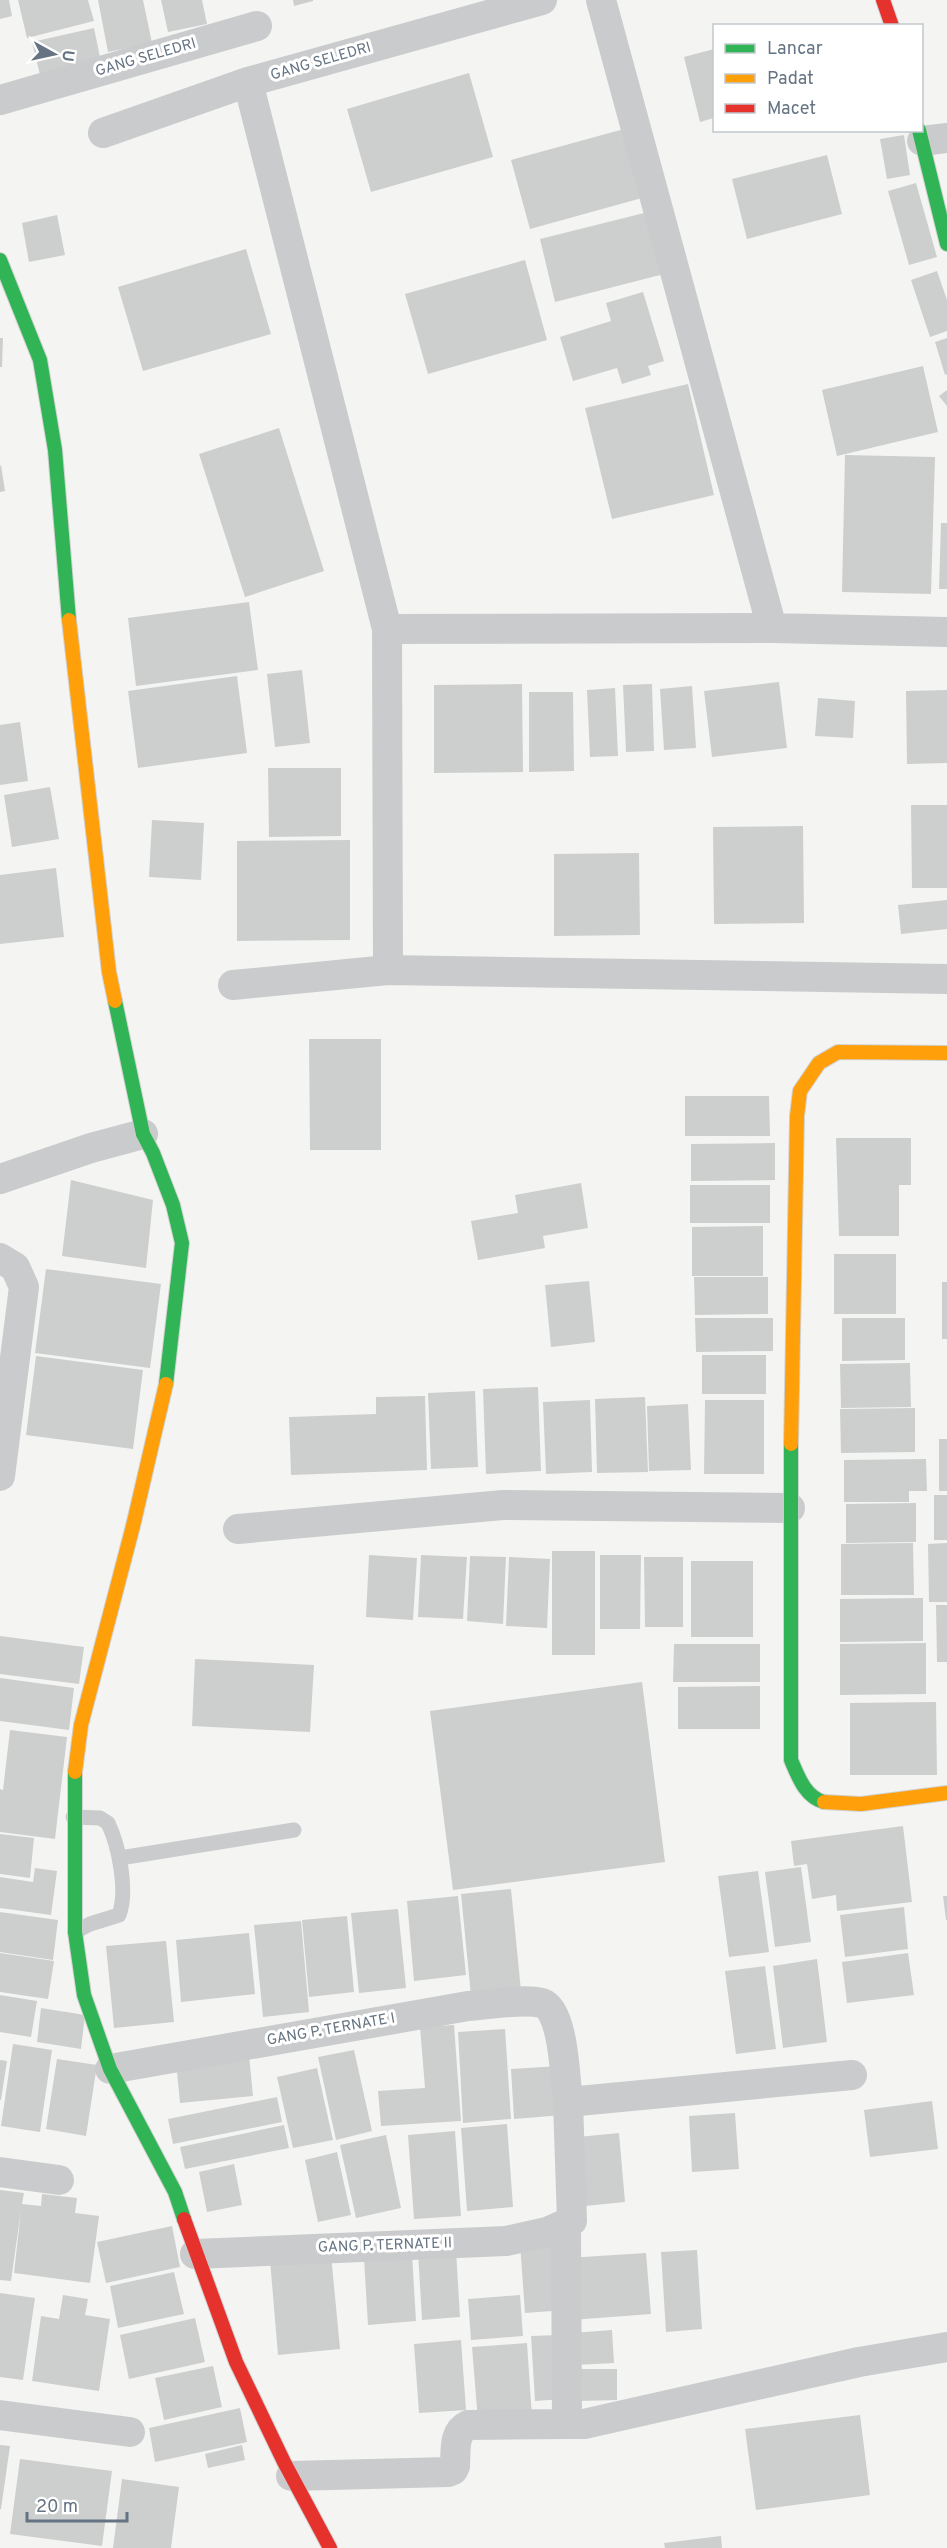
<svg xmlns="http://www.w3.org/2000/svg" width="947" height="2548" font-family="Overpass,sans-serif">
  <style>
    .building { fill: #cdcfcf }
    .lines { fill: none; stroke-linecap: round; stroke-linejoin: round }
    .fast-casing { stroke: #d1d2d2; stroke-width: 16 }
    .slow-casing { stroke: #d1d2d2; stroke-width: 16 }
    .jam-casing { stroke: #d1d2d2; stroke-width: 16 }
    .lane { stroke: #cacbcc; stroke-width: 15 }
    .street { stroke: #cacbcc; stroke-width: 30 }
    .fast { stroke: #30b455; stroke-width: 14 }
    .slow { stroke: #ff9f0a; stroke-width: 14 }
    .jam { stroke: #e5322d; stroke-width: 14 }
    .labels { text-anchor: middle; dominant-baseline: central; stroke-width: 6; stroke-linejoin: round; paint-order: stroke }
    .street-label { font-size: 15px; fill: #657382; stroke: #fff }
  </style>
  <rect width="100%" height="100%" fill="#f4f4f2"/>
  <path class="building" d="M0,0H9L12,16L0,19Z
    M18,0H88L94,21L27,38Z
    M98,0H143L152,43L108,52Z
    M161,0H202L207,24L168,32Z
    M293,0H313V1L294,6Z
    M94,28L101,62L40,75L32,42Z
    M714,49V118L700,122L684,57Z
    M469,73L493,157L371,192L347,109Z
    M624,129L642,198L530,229L511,160Z
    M904,135L910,175L887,179L880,139Z
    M827,155L842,214L747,239L732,179Z
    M916,183L937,257L909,265L888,191Z
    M648,212L664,274L555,302L540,239Z
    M57,215L65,255L29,262L22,223Z
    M246,249L271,334L143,371L118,287Z
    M525,260L547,340L428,374L405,294Z
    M937,271L947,300V331L930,337L911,280Z
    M643,292L664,361L648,366L651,375L622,384L617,368L573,381L560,337L611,321L606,303Z
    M0,338H3L2,367H0Z
    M947,338V374L945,375L935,342Z
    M923,366L938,432L837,456L822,390Z
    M688,384L714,495L612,519L585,408Z
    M947,390V406L939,396Z
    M279,428L324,571L245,597L199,454Z
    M845,455L935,457L931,594L842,592Z
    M1,465L5,491L0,492V466Z
    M941,523H947V589H939Z
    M249,602L258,670L136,686L128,618Z
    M302,670L310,743L275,747L267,674Z
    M237,676L247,753L138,768L128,691Z
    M779,682L787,748L712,757L704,691Z
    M522,684L523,772L434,773V685Z
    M652,684L654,751L626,752L623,685Z
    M692,686L696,748L664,750L660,689Z
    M615,688L618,756L590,757L587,690Z
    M947,690V763L907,764L906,691Z
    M529,692H573L574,771L529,772Z
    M818,698L855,701L853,738L815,736Z
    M20,722L28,781L0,785V725Z
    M268,768H341V836L269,837Z
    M50,787L59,839L12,847L4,795Z
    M911,805H947V888H912Z
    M152,820L204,823L201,880L149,877Z
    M803,826L804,923L714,924L713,827Z
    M350,840V940L237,941V841Z
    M639,853L640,935L554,936V854Z
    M56,868L64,937L0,944V875Z
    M947,900V929L901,934L898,905Z
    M309,1039H381V1150H310Z
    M685,1096H769L770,1136H685Z
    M836,1138H911V1185H899V1236H839Z
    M775,1143V1180L691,1181V1144Z
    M71,1180L153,1200L146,1268L62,1256Z
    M581,1183L588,1228L543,1236L545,1248L478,1260L471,1221L518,1213L515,1195Z
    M690,1185H770V1223H690Z
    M763,1226V1276H692V1227Z
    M834,1254H896V1314H834Z
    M46,1269L161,1284L150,1368L35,1353Z
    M694,1277H768V1314L695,1315Z
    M589,1281L595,1342L551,1347L545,1285Z
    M942,1282H947V1339H942Z
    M695,1318H773V1351L696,1352Z
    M842,1318H905V1360L842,1361Z
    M702,1355H766V1394H702Z
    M36,1356L143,1370L133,1449L26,1435Z
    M910,1363L911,1407L841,1408L840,1364Z
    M538,1387L541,1471L486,1474L483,1389Z
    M475,1391L478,1467L431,1469L428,1393Z
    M425,1396L427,1470L291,1475L289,1417L376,1414V1397Z
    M645,1397L648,1472L597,1473L595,1399Z
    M590,1400L592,1472L546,1474L543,1402Z
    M705,1400H764V1474H704Z
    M688,1404L691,1470L649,1471L647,1406Z
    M915,1408V1452L841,1453L840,1409Z
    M939,1439H947V1491H939Z
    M926,1459L927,1491H909V1502H844V1460Z
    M934,1495H947V1540H934Z
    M916,1503V1542L846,1543V1504Z
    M913,1543L914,1595H841V1544Z
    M947,1543V1602H929L928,1544Z
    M552,1551H595V1655H552Z
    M369,1555L417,1558L413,1620L366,1617Z
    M421,1555L467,1557L463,1619L418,1617Z
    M600,1555H641L640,1629H600Z
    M470,1556L506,1557L503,1624L467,1621Z
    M509,1557L550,1559L547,1628L506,1626Z
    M644,1557H683V1627H645Z
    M691,1561H753V1637H691Z
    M923,1598V1641L840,1642V1599Z
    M936,1605H947V1662H937Z
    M0,1636L84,1647L79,1684L0,1674Z
    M926,1643V1694L840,1695V1644Z
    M674,1644H760V1682H673Z
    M195,1659L314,1665L310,1732L192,1726Z
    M0,1678L74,1688L69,1730L0,1721Z
    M642,1682L665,1862L453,1890L430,1711Z
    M760,1686V1729H678V1687Z
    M936,1702L937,1775H850V1703Z
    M10,1730L67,1737L55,1839L0,1832V1789L3,1790Z
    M903,1826L912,1902L837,1911L836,1895L812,1899L807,1864L794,1866L791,1841Z
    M0,1834L34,1838L30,1878L0,1874Z
    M801,1867L811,1942L775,1947L765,1872Z
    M35,1868L57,1871L51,1915L0,1908V1877L33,1882Z
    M758,1871L769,1952L729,1957L718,1876Z
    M511,1889L521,1991L471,1996L461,1894Z
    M458,1896L466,1975L414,1981L407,1901Z
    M943,1896H947V1920H946Z
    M904,1907L908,1949L845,1957L840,1915Z
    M398,1909L406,1988L359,1993L351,1913Z
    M0,1912L58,1920L53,1960L0,1952Z
    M347,1916L354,1992L309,1997L302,1920Z
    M301,1921L309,2012L263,2017L254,1925Z
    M249,1933L255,1994L181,2002L176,1940Z
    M166,1941L174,2022L114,2028L106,1946Z
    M0,1953L54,1961L48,1999L0,1992Z
    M908,1953L914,1995L847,2003L842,1962Z
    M817,1959L827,2042L783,2048L773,1966Z
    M765,1966L776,2049L736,2054L725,1971Z
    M0,1995L37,2001L31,2037L0,2032Z
    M41,2008L85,2015L81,2049L37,2042Z
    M454,2025L461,2121L381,2126L378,2091L425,2088L420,2027Z
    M505,2029L511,2119L463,2123L458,2032Z
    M13,2044L52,2050L40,2132L1,2126Z
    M354,2050L372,2131L336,2140L318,2057Z
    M249,2055L253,2096L180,2103L176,2062Z
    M57,2059L97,2065L86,2136L46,2129Z
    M0,2060L7,2061L1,2100H0Z
    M559,2066L563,2115L514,2119L511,2069Z
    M317,2068L333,2140L293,2148L277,2077Z
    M277,2097L282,2122L173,2144L168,2119Z
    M932,2101L938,2149L870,2157L864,2110Z
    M735,2113L739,2169L692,2172L689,2116Z
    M507,2124L513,2207L467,2211L461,2128Z
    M284,2125L289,2148L185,2169L180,2147Z
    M455,2131L461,2216L414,2219L408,2135Z
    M619,2133L625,2202L585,2206L578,2137Z
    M386,2135L401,2208L356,2218L340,2145Z
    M337,2152L351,2215L318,2222L305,2160Z
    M234,2164L242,2205L207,2212L199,2172Z
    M0,2190L24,2193L22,2204L41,2206L42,2194L77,2198L75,2213L99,2216L90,2283L14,2273L21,2210L11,2281L0,2280Z
    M172,2226L180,2267L106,2283L97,2242Z
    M561,2241L566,2310L525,2313L520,2243Z
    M456,2250L460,2317L422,2320L418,2252Z
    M697,2250L702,2329L666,2332L661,2252Z
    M646,2253L651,2314L571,2320L567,2258Z
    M331,2254L340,2349L278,2355L270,2260Z
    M412,2254L416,2321L368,2325L364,2258Z
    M174,2272L184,2314L118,2328L110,2286Z
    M0,2293L35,2298L23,2380L0,2377Z
    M63,2295L88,2299L85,2315L110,2319L99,2391L32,2381L41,2316L59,2319Z
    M520,2295L523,2336L471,2340L468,2299Z
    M195,2318L205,2362L129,2379L120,2335Z
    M612,2330L614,2363L575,2365L572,2333Z
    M559,2335L563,2399L535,2401L531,2336Z
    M461,2340L466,2410L419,2413L414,2344Z
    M527,2343L532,2417L478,2421L472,2347Z
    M213,2366L222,2407L164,2420L155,2378Z
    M578,2369H617V2400L578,2401Z
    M240,2408L247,2442L155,2462L149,2428Z
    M860,2415L870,2495L756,2510L745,2429Z
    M0,2445L10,2446L1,2509H0Z
    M242,2445L245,2460L208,2468L205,2454Z
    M20,2459L112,2471L102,2546L10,2534Z
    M122,2479L179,2487L171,2548H113Z
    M721,2536L722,2548H665L664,2543Z"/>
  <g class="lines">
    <g class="fast-casing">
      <path id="fast" d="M919,130L947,244
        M0,260L40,360L55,450L69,620
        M115,1001L143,1134L153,1153L173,1205L182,1243L166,1384
        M791,1444V1760C798,1776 805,1797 824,1802
        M75,1772V1932L84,1995L110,2069L175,2192L184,2219"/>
    </g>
    <g class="slow-casing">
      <path id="slow" d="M69,620L109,972L115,1001
        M791,1444L797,1116L800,1091L819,1063L838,1052L947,1053
        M75,1772L81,1725L133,1526L166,1384
        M824,1802L861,1804L947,1793"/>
    </g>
    <g class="jam-casing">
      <path id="jam" d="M883,0L892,26
        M184,2219L236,2362L284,2462L330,2548"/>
    </g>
    <path class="lane" d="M73,1817L100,1818L108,1823C119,1846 128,1891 119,1915L90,1924L75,1932
      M120,1858L294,1830"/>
    <path class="street" d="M601,0L772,628
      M248,82L387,629L388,970
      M0,100L257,26
      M103,133L248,82L542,0
      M922,141L947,138
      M387,629L772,628L947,632
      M233,985L388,970L947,979
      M0,1179L91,1148L143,1134
      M0,1258L15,1267L24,1287L0,1476
      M238,1529L503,1505L790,1508
      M110,2069L468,2006C489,2005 522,1998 542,2003C564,2010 565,2080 568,2102
      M0,2172L59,2180
      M195,2254L506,2241L547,2232L572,2221L568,2102L852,2075
      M0,2415L130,2432
      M567,2424H584L859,2362L947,2347
      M291,2476L448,2472L453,2470L455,2466C456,2451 453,2432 468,2425L567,2424L566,2225"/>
    <use href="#fast" class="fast"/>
    <use href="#slow" class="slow"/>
    <use href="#jam" class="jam"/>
  </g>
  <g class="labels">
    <g class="street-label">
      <text transform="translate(146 58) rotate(-16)">GANG SELEDRI</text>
      <text transform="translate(321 62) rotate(-16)">GANG SELEDRI</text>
      <text transform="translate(331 2030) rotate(-10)">GANG P. TERNATE I</text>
      <text transform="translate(385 2246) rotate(-2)">GANG P. TERNATE II</text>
    </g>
  </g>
  <rect x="713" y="24" width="210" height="108" fill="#ffffff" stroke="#c1c7cd" stroke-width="1.5"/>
  <rect x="725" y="44" width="30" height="9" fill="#30b455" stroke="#c1c7cd" stroke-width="1.5"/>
  <text x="767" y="54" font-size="18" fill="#657382">Lancar</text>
  <rect x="725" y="74" width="30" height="9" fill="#ff9f0a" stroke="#c1c7cd" stroke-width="1.5"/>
  <text x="767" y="84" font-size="18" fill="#657382">Padat</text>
  <rect x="725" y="104" width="30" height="9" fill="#e5322d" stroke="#c1c7cd" stroke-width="1.5"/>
  <text x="767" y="114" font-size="18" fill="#657382">Macet</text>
  <g transform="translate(54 54) rotate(98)" stroke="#ffffff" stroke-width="4.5" paint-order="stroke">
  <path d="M0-4.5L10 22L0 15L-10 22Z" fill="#657382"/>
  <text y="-9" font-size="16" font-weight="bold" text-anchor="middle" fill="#657382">U</text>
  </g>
  <path d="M27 2512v9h100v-9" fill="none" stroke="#657382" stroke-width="3"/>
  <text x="36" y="2512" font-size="18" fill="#657382" stroke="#ffffff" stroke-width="4.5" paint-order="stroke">20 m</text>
</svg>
